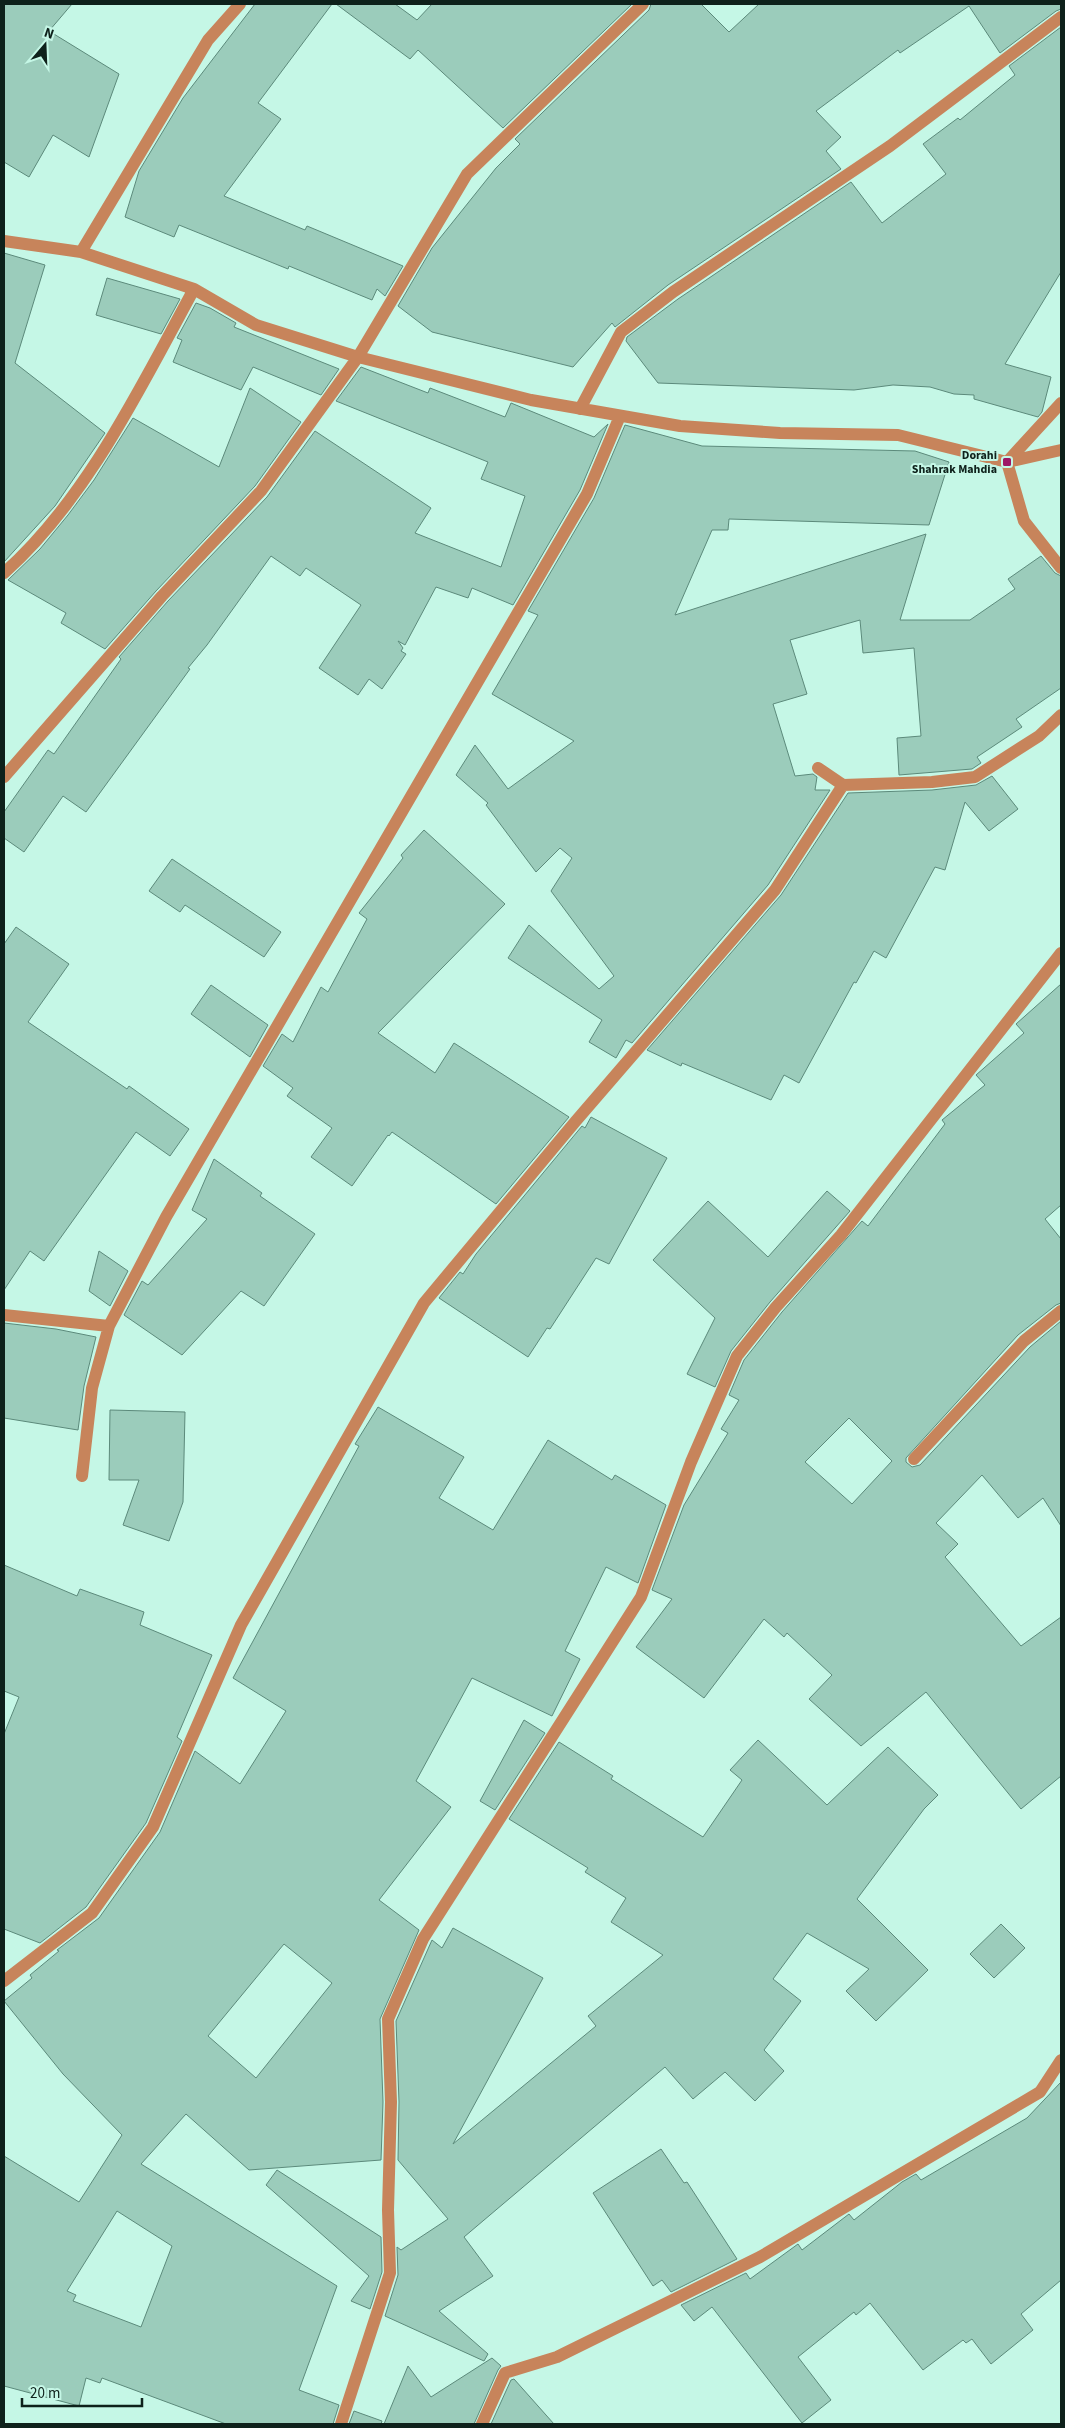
<svg xmlns="http://www.w3.org/2000/svg" width="1065" height="2428" font-family="'Source Sans 3',sans-serif">
  <style>
    .building { fill: #9bccbb; stroke: #5c8a7b; fill-rule: evenodd }
    .lines { fill: none; stroke-linecap: round; stroke-linejoin: round }
    .minor { stroke: #c7845b; stroke-width: 12 }
    .poi-dot { fill: #9d1665; stroke: #c5f7e6; stroke-width: 2 }
    .labels { text-anchor: middle; dominant-baseline: central; stroke-width: 4; stroke-linejoin: round; paint-order: stroke }
    .poi-label { font-size: 12px; font-weight: bold; fill: #0e211b; stroke: #c5f7e6; text-anchor: end }
  </style>
  <rect width="100%" height="100%" fill="#c5f7e6"/>
  <path class="building" d="M4,4H72L49,31L119,74L89,157L53,135L29,177L4,162Z
    M255,4H332L258,103L281,119L224,196L305,230L307,226L403,266L385,296L377,289L372,300L289,266L288,269L179,225L174,237L125,217L139,171L183,98Z
    M336,4H395L417,20L432,4H632L503,128L418,50L410,59Z
    M651,4H701L729,32L759,4H1061V9L1056,11L1000,53L969,6L900,53L898,50L816,111L841,137L826,151L841,169L668,285L615,327L612,323L573,367L432,332L398,306L432,248L496,168L520,144L515,139L649,10Z
    M1061,27V272L1005,364L1051,377L1042,412L1038,417L974,399V395L954,394L930,387L893,385L854,390L658,383L626,341L627,337L678,299L851,182L882,223L946,174L923,144L958,118L960,120L1015,75L1009,66Z
    M4,253L45,265L15,363L105,433L55,506L4,562Z
    M107,278L180,299L161,334L96,315Z
    M196,303L210,308L236,323L234,327L339,369L321,395L253,367L241,390L173,362L182,340L177,338Z
    M361,367L428,393L430,388L505,417L511,403L594,437L608,424L580,490L513,605L472,588L468,598L436,587L405,645L398,641L403,648L401,651L406,654L382,689L369,679L358,695L319,668L361,605L306,568L300,576L271,556L207,645L188,668L190,669L86,812L63,796L24,852L4,838V812L48,750L54,754L121,659L119,657L168,601L267,497L315,431L431,508L415,533L501,567L525,496L481,479L488,462L336,401Z
    M250,388L301,422L255,486L156,591L105,649L61,623L66,613L8,580L40,549L68,515L94,480L133,418L219,467Z
    M625,425L702,446L915,451L949,462L929,525L729,519L728,530H712L675,615L926,534L900,620H970L1015,589L1008,579L1041,556L1055,573L1061,576V688L1016,719L1022,727L977,757L981,763L972,769L899,775L897,738L921,736L914,648L863,653L860,620L790,640L807,694L773,704L795,776L813,774L817,777L815,790H830L768,885L632,1043L626,1040L616,1058L589,1042L602,1020L508,958L529,925L599,989L614,976L551,891L572,858L560,848L536,872L486,805L488,803L456,775L475,745L508,789L574,741L492,694L538,615L528,611L594,498Z
    M992,776L1018,809L989,831L965,802L945,870L935,867L886,958L874,951L856,983L854,982L799,1083L784,1075L771,1100L682,1063L681,1066L647,1050L781,895L848,793L932,790L976,785Z
    M424,830L505,904L378,1033L435,1073L454,1043L569,1117L496,1204L392,1132L389,1136L388,1135L352,1186L311,1157L332,1128L287,1096L293,1088L263,1066L282,1034L293,1042L321,987L328,992L367,919L359,913L403,858L401,855Z
    M172,859L281,932L264,957L185,905L180,912L149,891Z
    M16,927L69,964L28,1022L127,1089L129,1086L189,1129L170,1156L136,1132L44,1261L30,1251L4,1290V944Z
    M1061,984V1205L1045,1219L1061,1239V1303L1056,1305L1018,1335L906,1458V1462L912,1467L920,1465L1030,1347L1061,1321V1526L1043,1498L1018,1518L982,1475L936,1523L958,1544L945,1557L1021,1646L1061,1617V1776L1021,1809L926,1692L861,1746L809,1699L832,1675L787,1633L784,1637L764,1619L704,1698L636,1647L672,1599L652,1590L684,1505L728,1433L721,1429L739,1400L729,1395L744,1360L782,1312L862,1221L868,1226L945,1124L942,1120L985,1085L976,1075L1024,1033L1016,1024ZM849,1418L892,1461L852,1504L805,1462Z
    M211,985L268,1025L250,1057L191,1014Z
    M591,1117L667,1158L609,1264L596,1258L550,1329L547,1328L528,1357L439,1298L460,1272L463,1274L476,1254L582,1126L585,1128Z
    M214,1159L262,1193L260,1196L315,1234L264,1306L241,1291L182,1355L124,1315L142,1281L148,1285L207,1219L192,1210Z
    M827,1191L850,1211L770,1302L731,1351L715,1387L687,1374L715,1318L653,1260L708,1201L768,1257Z
    M99,1251L128,1271L110,1306L89,1291Z
    M4,1323L56,1329L96,1337L84,1386L78,1430L4,1418Z
    M378,1407L464,1457L439,1498L493,1530L548,1440L612,1480L615,1475L666,1505L638,1583L606,1567L565,1651L580,1659L552,1716L472,1678L416,1781L451,1807L379,1900L419,1930L380,2019L383,2102L381,2160L249,2170L186,2114L141,2164L337,2286L299,2390L339,2405L333,2424H226L102,2378L100,2383L86,2378L79,2406L4,2386V2156L79,2202L122,2135L63,2074L4,2001L32,1978L30,1975L59,1951L57,1950L99,1918L160,1832L195,1751L240,1784L286,1711L233,1678L359,1446L355,1444ZM284,1944L332,1983L256,2078L208,2036ZM117,2211L172,2246L141,2327L73,2301L76,2295L67,2291Z
    M110,1410L185,1412L183,1502L169,1541L123,1525L139,1480H109Z
    M4,1565L77,1596L80,1589L144,1612L140,1625L212,1655L177,1737L182,1741L146,1823L86,1907L40,1943L4,1929V1734L19,1697L4,1691Z
    M524,1720L545,1733L495,1810L480,1801Z
    M758,1740L827,1805L888,1747L938,1795L924,1809L857,1899L928,1970L876,2021L846,1991L869,1969L807,1933L773,1979L801,2001L764,2050L784,2071L755,2101L725,2072L693,2099L665,2067L464,2237L493,2276L439,2311L488,2354L484,2361L385,2316L398,2275L397,2247L401,2250L448,2219L398,2160L399,2102L396,2021L432,1940L442,1948L453,1928L543,1978L453,2144L596,2026L588,2016L663,1955L611,1922L626,1898L585,1872L588,1868L509,1819L559,1742L613,1776L611,1779L703,1837L742,1780L730,1770Z
    M1001,1924L1025,1948L994,1978L970,1954Z
    M1061,2082V2280L1021,2314L1033,2330L991,2364L972,2339L966,2343L963,2340L923,2370L870,2303L856,2315L854,2312L798,2357L831,2400L802,2423L712,2307L694,2321L681,2305L746,2273L750,2279L798,2244L802,2250L849,2214L854,2220L902,2182L916,2174L921,2180L1027,2118Z
    M661,2149L684,2183L687,2182L737,2259L671,2292L662,2280L653,2286L593,2193Z
    M277,2170L381,2237L382,2272L370,2309L351,2301L369,2276L266,2185Z
    M492,2358L501,2366L498,2370L474,2424H384L408,2366L431,2397Z
    M514,2379L554,2424H491L511,2380Z
    M354,2411L382,2421L381,2424H349Z"/>
  <g class="lines">
    <path class="minor" d="M4,241L81,252L194,289L256,325L358,357L531,400L680,426L780,433L898,435L1007,462L1061,450
      M81,252L208,40L240,4
      M1061,403L1007,462L1024,521L1061,568
      M580,409L621,332L673,292L890,146L1061,17
      M4,573C88,498 141,386 194,289
      M818,768L843,785L932,782L975,777L1039,736L1061,715
      M4,777L162,596L261,491L358,357L467,174L643,4
      M4,1315L109,1326
      M914,1459L1024,1341L1061,1311
      M82,1476L92,1388L109,1326L166,1217L587,494L620,416
      M4,1981L92,1913L153,1827L241,1625L424,1303L575,1122L775,890L843,785
      M341,2424L390,2273L388,2210L391,2102L388,2019L423,1939L641,1597L691,1462L737,1356L776,1307L841,1235L1061,953
      M482,2424L505,2373L557,2357L760,2257L1040,2092L1061,2060"/>
  </g>
  <rect class="poi-dot" x="1002" y="457" width="10" height="10" rx="2.5"/>
  <g class="labels">
    <g class="poi-label">
      <text x="997" y="455">Dorahi<tspan x="997" dy="14">Shahrak Mahdia</tspan></text>
    </g>
  </g>
  <rect width="1065" height="2428" fill="none" stroke="#0e211b" stroke-width="10"/>
  <g transform="translate(45 45) rotate(19)" stroke="#c5f7e6" stroke-width="4" paint-order="stroke">
  <path d="M0-4L9 19L0 12L-9 19Z" fill="#0e211b"/>
  <text y="-8" font-size="14" font-weight="bold" text-anchor="middle" fill="#0e211b">N</text>
  </g>
  <path d="M22 2398v8h120v-8" fill="none" stroke="#0e211b" stroke-width="2.5"/>
  <text x="30" y="2398" font-size="15" fill="#0e211b" stroke="#c5f7e6" stroke-width="4" paint-order="stroke">20 m</text>
</svg>
